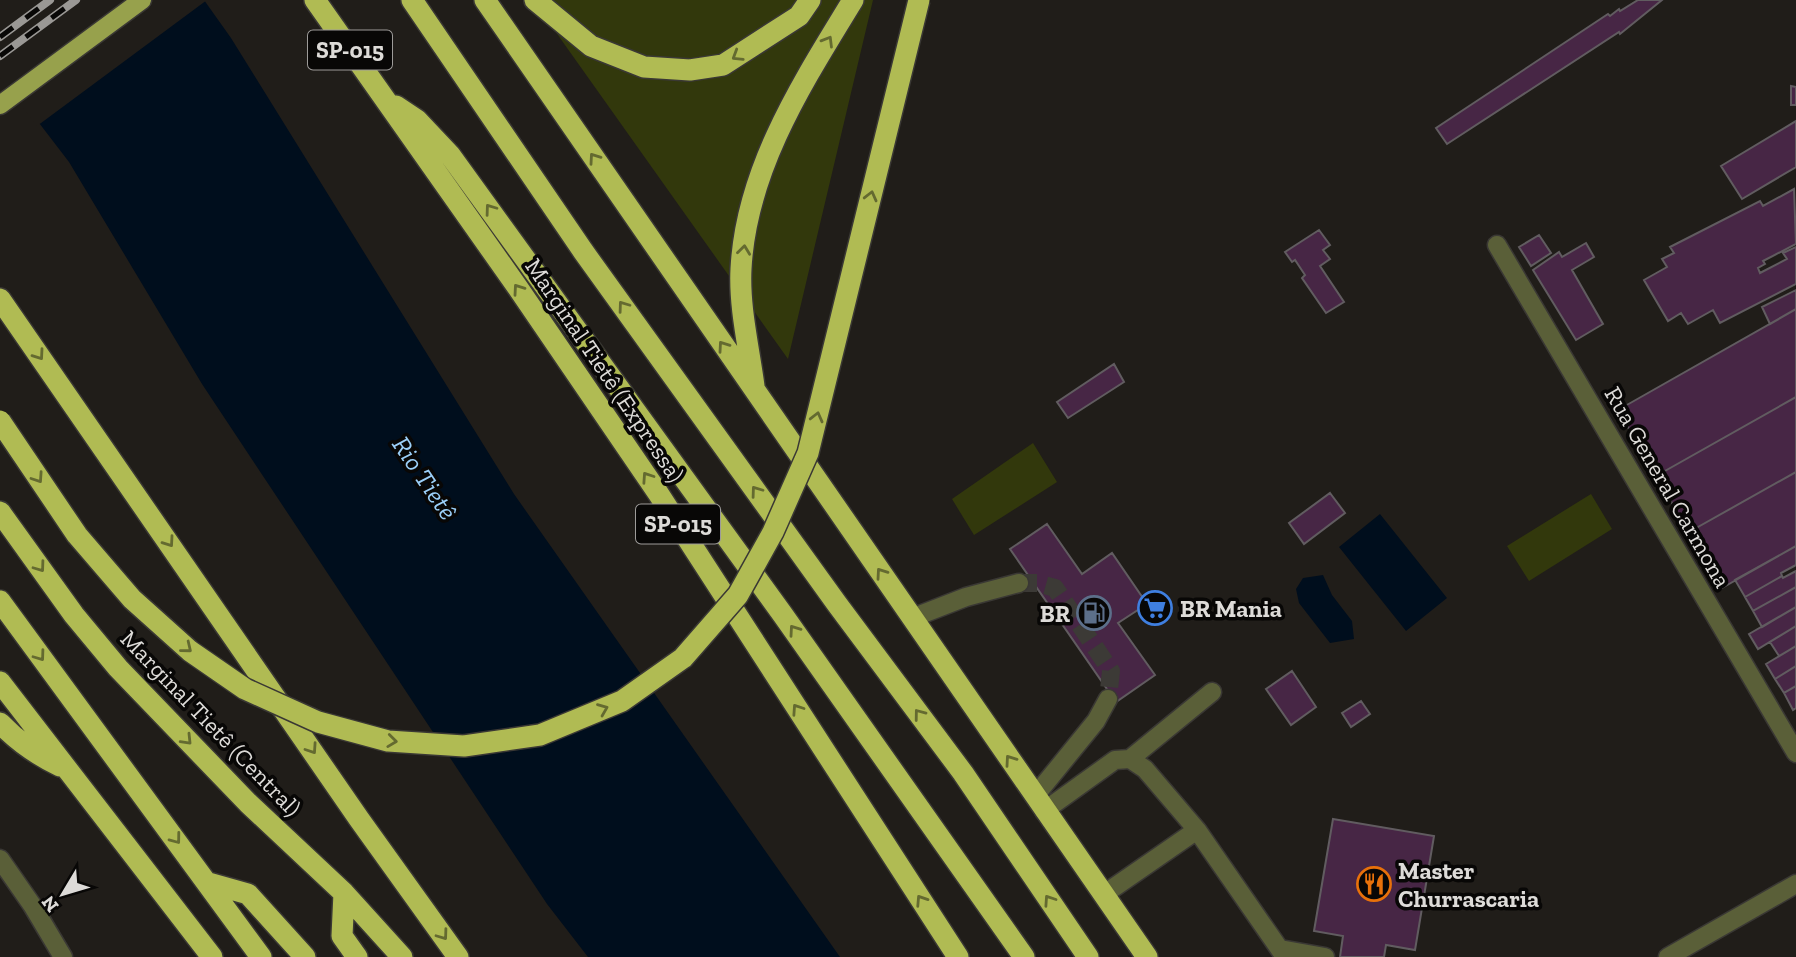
<svg xmlns="http://www.w3.org/2000/svg" width="1796" height="957" font-family="'Zilla Slab',serif">
  <style>
    .green { fill: #32380c }
    .water { fill: #000e1d }
    .pier { fill: #201d19 }
    .building { fill: #472645; stroke: #615c60; stroke-width: 2 }
    .lines { fill: none; stroke-linecap: round; stroke-linejoin: round }
    .minor-tunnel { stroke: #3c3a36; stroke-width: 18; stroke-dasharray: 18 9; stroke-linecap: butt }
    .minor-casing { stroke: #3a3834; stroke-width: 21 }
    .major-casing { stroke: #3a3834; stroke-width: 21 }
    .highway-casing { stroke: #3a3834; stroke-width: 24 }
    .minor { stroke: #5a5f38; stroke-width: 18 }
    .major { stroke: #97a14c; stroke-width: 18 }
    .highway { stroke: #b0bb53; stroke-width: 21 }
    .rail-casing { stroke: #9a9895; stroke-width: 8 }
    .rail { stroke: #080706; stroke-width: 5; stroke-dasharray: 16; stroke-linecap: butt }
    .highway-bridge-casing { stroke: #3a3834; stroke-width: 24; stroke-linecap: butt }
    .highway-bridge { stroke: #b0bb53; stroke-width: 21 }
    .oneway { stroke: #646a30 }
    .labels { text-anchor: middle; dominant-baseline: central; stroke-width: 7; stroke-linejoin: round; paint-order: stroke }
    .shield { fill: #080706; stroke: #9d9b99; stroke-width: 2 }
    .shield-label { font-size: 23px; font-weight: bold; fill: #dddbd8 }
    .street-label { font-size: 24px; fill: #dddbd8; stroke: #080706 }
    .poi-label { font-size: 24px; font-weight: bold; fill: #dddbd8; stroke: #080706; text-anchor: start }
    .water-label { font-size: 26px; font-style: italic; fill: #9bcff8; stroke: #080706 }
  </style>
  <rect width="100%" height="100%" fill="#201d19"/>
  <path class="green" d="M533,0H873L788,359Z
    M1033,443L1057,482L974,535L952,499Z
    M1591,494L1612,529L1529,581L1507,546Z"/>
  <path class="water" d="M0,0H204L231,38L514,494L840,957H588L547,904L202,384L69,162L0,72Z
    M1380,514L1447,598L1406,631L1339,547Z
    M1323,575L1332,595L1352,621L1354,639L1330,643L1299,603L1296,589L1303,578Z"/>
  <path class="pier" d="M0,0H207L37,126L0,78Z"/>
  <path class="building" d="M1638,0H1662L1620,34L1619,32L1447,144L1436,128L1608,14L1610,16L1619,9L1620,11Z
    M1791,86L1796,87V105H1791Z
    M1796,121V167L1742,199L1721,166Z
    M1794,189L1796,244L1763,261L1765,264L1758,268L1760,273L1787,259L1783,253L1796,247V284L1720,323L1713,310L1688,324L1681,313L1668,321L1644,280L1667,267L1662,259L1674,253L1670,247L1760,201L1763,206Z
    M1319,230L1330,245L1323,250L1330,259L1320,266L1344,302L1326,313L1302,278L1305,275L1295,260L1292,262L1285,252Z
    M1539,235L1551,253L1531,266L1519,247Z
    M1586,243L1594,257L1572,270L1603,324L1576,340L1533,270L1559,252L1562,257Z
    M1796,290V309L1770,324L1762,307Z
    M1796,309V397L1656,476L1618,410Z
    M1114,364L1124,382L1068,418L1057,402Z
    M1796,397V472L1689,532L1656,476Z
    M1796,472V546L1722,588L1689,532Z
    M1330,493L1345,513L1304,544L1289,523Z
    M1047,524L1082,574L1112,553L1147,604L1118,623L1155,675L1116,702L1010,549Z
    M1796,546V565L1781,573L1782,576L1745,597L1735,580Z
    M1796,571V587L1753,611L1745,597L1782,576L1783,578Z
    M1796,587V607L1762,627L1753,611Z
    M1796,607V626L1758,649L1749,634Z
    M1796,626V646L1779,656L1770,642Z
    M1796,646V666L1775,679L1766,664Z
    M1796,666V686L1784,693L1775,679Z
    M1292,671L1316,707L1291,725L1266,689Z
    M1796,686V708L1793,710L1784,693Z
    M1361,701L1370,714L1351,727L1342,713Z
    M1333,819L1434,836L1415,950L1386,945L1384,957H1340L1343,936L1314,931Z"/>
  <g class="lines">
    <path class="minor-tunnel" d="M1019,583H1037L1055,588L1111,671L1108,699"/>
    <g class="minor-casing">
      <path id="minor" d="M1497,245L1796,753
        M912,618L966,597L1019,583
        M1130,759L1212,692
        M1035,796L1096,721L1108,699
        M1044,811L1115,760L1130,759L1145,769L1197,830L1285,957
        M0,859L32,905L63,957
        M1103,895L1197,830
        M1280,949L1325,957
        M1668,957L1796,884"/>
    </g>
    <g class="major-casing">
      <path id="major" d="M0,105L142,0"/>
    </g>
    <g class="highway-casing">
      <path id="highway" d="M315,0L518,288L658,493L958,957
        M412,0L583,251L837,604L963,773L1088,957
        M485,0L1147,957
        M535,0L591,46L644,67L690,70L723,65L799,16L810,0
        M396,106L417,120L450,155L783,615L1024,957
        M0,299L359,819L458,957
        M754,386C749,348 739,307 741,269C746,169 803,82 853,0
        M0,512L74,615L118,668L248,803L344,893L402,957
        M0,601L261,957
        M0,682L212,957
        M0,723C18,742 37,755 60,766
        M209,883L248,894L305,957
        M344,893L342,936L357,957"/>
    </g>
    <use href="#minor" class="minor"/>
    <use href="#major" class="major"/>
    <use href="#highway" class="highway"/>
    <g class="rail-casing">
      <path id="rail" d="M0,37L50,0
        M0,56L76,0"/>
    </g>
    <use href="#rail" class="rail"/>
    <g class="highway-bridge-casing">
      <path id="highway-bridge" d="M0,421L77,535L132,599L190,651L245,689L318,722L388,741L464,746L540,735L622,701L683,658L738,595L773,532L808,453L919,0"/>
    </g>
    <use href="#highway-bridge" class="highway-bridge"/>
  </g>
  <defs><path id="oneway-chevron" d="M-2-3.5L2.5 0L-2 3.5" fill="none" stroke-width="1.6" stroke-linecap="round" stroke-linejoin="round" transform="scale(1.75)"/></defs>
  <g class="oneway">
    <use href="#oneway-chevron" transform="translate(828 41) rotate(-59)"/>
    <use href="#oneway-chevron" transform="translate(737 56) rotate(148)"/>
    <use href="#oneway-chevron" transform="translate(594 158) rotate(-125)"/>
    <use href="#oneway-chevron" transform="translate(871 196) rotate(-76)"/>
    <use href="#oneway-chevron" transform="translate(490 209) rotate(-126)"/>
    <use href="#oneway-chevron" transform="translate(744 250) rotate(-83)"/>
    <use href="#oneway-chevron" transform="translate(518 289) rotate(-125)"/>
    <use href="#oneway-chevron" transform="translate(623 306) rotate(-126)"/>
    <use href="#oneway-chevron" transform="translate(723 346) rotate(-125)"/>
    <use href="#oneway-chevron" transform="translate(39 355) rotate(55)"/>
    <use href="#oneway-chevron" transform="translate(817 417) rotate(-76)"/>
    <use href="#oneway-chevron" transform="translate(647 477) rotate(-124)"/>
    <use href="#oneway-chevron" transform="translate(38 478) rotate(56)"/>
    <use href="#oneway-chevron" transform="translate(756 491) rotate(-126)"/>
    <use href="#oneway-chevron" transform="translate(169 542) rotate(55)"/>
    <use href="#oneway-chevron" transform="translate(40 567) rotate(54)"/>
    <use href="#oneway-chevron" transform="translate(881 573) rotate(-125)"/>
    <use href="#oneway-chevron" transform="translate(794 630) rotate(-125)"/>
    <use href="#oneway-chevron" transform="translate(187 648) rotate(39)"/>
    <use href="#oneway-chevron" transform="translate(40 656) rotate(54)"/>
    <use href="#oneway-chevron" transform="translate(603 709) rotate(-22)"/>
    <use href="#oneway-chevron" transform="translate(797 709) rotate(-124)"/>
    <use href="#oneway-chevron" transform="translate(919 714) rotate(-127)"/>
    <use href="#oneway-chevron" transform="translate(187 740) rotate(46)"/>
    <use href="#oneway-chevron" transform="translate(392 741) rotate(7)"/>
    <use href="#oneway-chevron" transform="translate(312 749) rotate(56)"/>
    <use href="#oneway-chevron" transform="translate(1010 760) rotate(-125)"/>
    <use href="#oneway-chevron" transform="translate(176 839) rotate(53)"/>
    <use href="#oneway-chevron" transform="translate(921 900) rotate(-123)"/>
    <use href="#oneway-chevron" transform="translate(1049 900) rotate(-124)"/>
    <use href="#oneway-chevron" transform="translate(443 935) rotate(54)"/>
  </g>
  <defs>
    <g id="supermarket-ring" transform="scale(1.75)"><circle r="9.5" fill="#080706" stroke="#3f7fe0" stroke-width="1.5"/><path d="M-6-5.5h2.5l.6 2H6L4.5 2H-2.5L-4.4-4H-6ZM-1.5 3.2a1.3 1.3 0 1 0 .1 0ZM3 3.2a1.3 1.3 0 1 0 .1 0Z" fill="#3f7fe0"/></g>
    <g id="fuel-ring" transform="scale(1.75)"><circle r="9.5" fill="#080706" stroke="#5c6f8a" stroke-width="1.5"/><path d="M-5.5-6h7V0h2V4h1.3V-2.5L3-4.5l.8-.8L6-3V5H2.5V1h-1V6h-7ZM-4.2-4.7v3.2H.2V-4.7Z" fill="#5c6f8a"/></g>
    <g id="restaurant-ring" transform="scale(1.75)"><circle r="9.5" fill="#080706" stroke="#e8710a" stroke-width="1.5"/><path d="M-5-6h1v4h1v-4h1v4h1v-4h1v5L-1.5 .5V6h-2V.5L-5-1ZM5-6V6H3V1.5H1.5Q1.5-4 5-6Z" fill="#e8710a"/></g>
  </defs>
  <g fill-rule="evenodd">
    <use href="#supermarket-ring" x="1155" y="608"/>
    <use href="#fuel-ring" x="1094" y="613"/>
    <use href="#restaurant-ring" x="1374" y="884"/>
  </g>
  <g class="labels">
    <g class="shield">
      <rect x="308" y="30.5" width="84" height="39" rx="5"/>
      <rect x="636" y="504.5" width="84" height="39" rx="5"/>
    </g>
    <g class="shield-label">
      <text x="350" y="50">SP-015</text>
      <text x="678" y="524">SP-015</text>
    </g>
    <g class="street-label">
      <text transform="translate(605 370) rotate(56)">Marginal Tietê (Expressa)</text>
      <text transform="translate(1668 487) rotate(60)">Rua General Carmona</text>
      <text transform="translate(211 723) rotate(46)">Marginal Tietê (Central)</text>
    </g>
    <g class="poi-label">
      <text x="1180" y="608">BR Mania</text>
      <text x="1070" y="613" text-anchor="end">BR</text>
      <text x="1398" y="870">Master<tspan x="1398" dy="28">Churrascaria</tspan></text>
    </g>
    <g class="water-label">
      <text transform="translate(425 478) rotate(56)">Rio Tietê</text>
    </g>
  </g>
  <g transform="translate(63 894) rotate(232)" stroke="#080706" stroke-width="5" paint-order="stroke">
  <path d="M0-5L12 26L0 18L-12 26Z" fill="#dddbd8"/>
  <text y="-10" font-size="19" font-weight="bold" text-anchor="middle" fill="#dddbd8">N</text>
  </g>
</svg>
